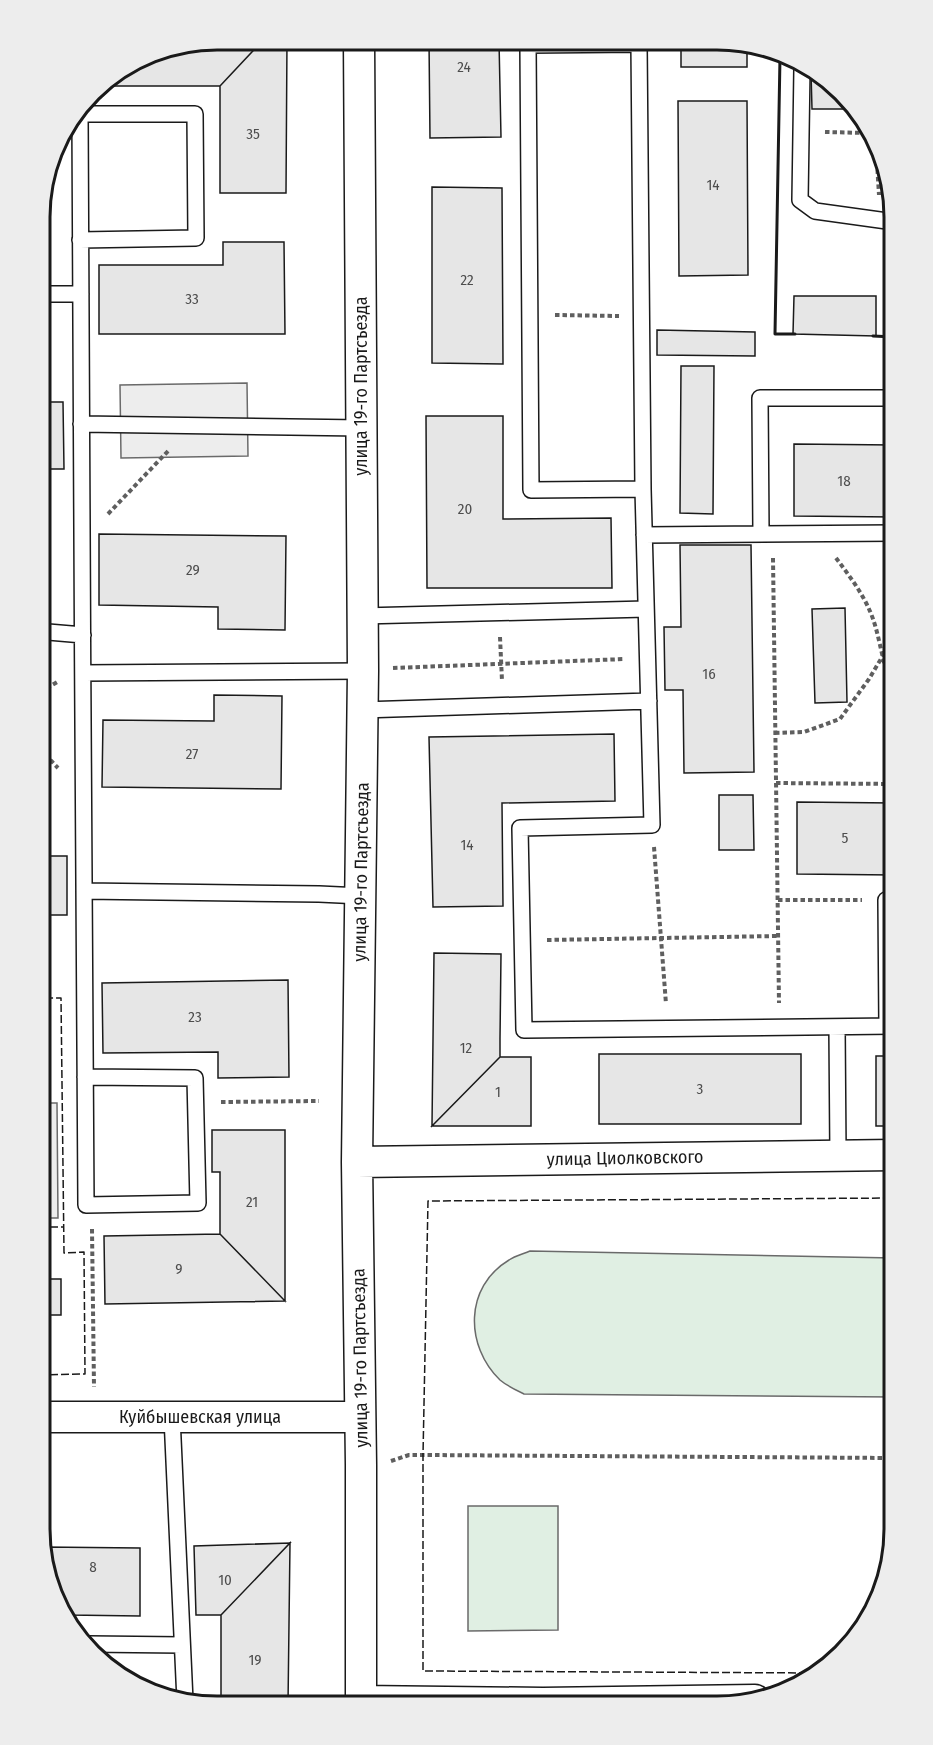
<svg xmlns="http://www.w3.org/2000/svg" width="933" height="1745" font-family="'Fira Sans Condensed',sans-serif">
  <style>
    .green { fill: #e0efe3; stroke: #6a6a6a; stroke-width: 1.5 }
    .parking { fill: #ededed; stroke: #6a6a6a; stroke-width: 1.5 }
    .building { fill: #e6e6e6; stroke: #1a1a1a; stroke-width: 1.5 }
    .lines { fill: none; stroke-linecap: round; stroke-linejoin: round }
    .service-casing { stroke: #1a1a1a; stroke-width: 18 }
    .minor-casing { stroke: #1a1a1a; stroke-width: 33 }
    .path { stroke: #5f5f5f; stroke-width: 4; stroke-dasharray: 4.5 3; stroke-linecap: butt }
    .service { stroke: #fff; stroke-width: 15 }
    .minor { stroke: #fff; stroke-width: 30 }
    .fence { stroke: #1a1a1a; stroke-width: 1.5; stroke-dasharray: 8 3; stroke-linecap: butt }
    .wall { stroke: #1a1a1a; stroke-width: 3 }
    .labels { text-anchor: middle; dominant-baseline: central; stroke-width: 4.5; stroke-linejoin: round; paint-order: stroke }
    .number-label { font-size: 15px; fill: #4d4d4d }
    .street-label { font-size: 18px; fill: #1a1a1a; stroke: #fff }
    .rim { fill: none; stroke: #1a1a1a; stroke-width: 3 }
  </style>
  <rect width="100%" height="100%" fill="#fff"/>
  <path class="green" d="M530,1251L894,1258V1397L524,1394C516,1390 507,1386 500,1380C465,1346 464,1287 509,1260C515,1256 523,1254 530,1251Z
    M468,1506H558V1630L468,1631Z"/>
  <path class="parking" d="M247,383L248,456L121,458L120,385Z
    M39,1103H57L58,1218H39Z"/>
  <path class="building" d="M216,39H264L220,86H99V83L149,52Z
    M264,39H287L286,193H220V86Z
    M429,40L499,41L501,137L430,138Z
    M681,42H747V67H681Z
    M811,72L833,83L851,109H812Z
    M678,101H747L748,275L679,276Z
    M432,187L502,188L503,364L432,363Z
    M223,242H284L285,334H99V265H223Z
    M794,296H876V336L793,334Z
    M41,321L42,402H63L64,469H41L42,546H40Z
    M657,330L755,332V356L657,355Z
    M681,366H714L713,514L680,513Z
    M426,416H503V519L611,518L612,588H427Z
    M794,444L894,445V517L794,516Z
    M99,534L286,536L285,630L218,629V607L99,605Z
    M680,545H751L754,772L684,773L683,690H665L664,627H681Z
    M845,608L847,702L815,703L812,609Z
    M214,695L282,696L281,789L102,787L103,720L214,721Z
    M614,734L615,801L502,803L503,906L433,907L429,737Z
    M719,795H753L754,850H719Z
    M797,802L894,803V875L797,874Z
    M40,856H67V915H40Z
    M434,953L501,954L500,1039V1057L432,1126Z
    M288,980L289,1077L218,1078V1052L103,1053L102,983Z
    M599,1054H801V1124H599Z
    M876,1056H894V1126H876Z
    M500,1057H531V1126H432Z
    M212,1130H285V1301L220,1234V1172H212Z
    M220,1234L285,1301L105,1304L104,1236Z
    M39,1279H61V1315H39Z
    M290,1543L288,1705H221V1615Z
    M290,1543L221,1615H196L194,1546Z
    M42,1547L140,1548V1616L68,1615L48,1585Z"/>
  <g class="lines">
    <g class="service-casing">
      <path id="service" d="M802,68L800,200L815,211L887,221L894,228
        M76,114H195L196,238L80,240
        M80,114C82,478 83,841 86,1205L198,1203L195,1078L85,1077
        M40,294H81
        M81,424L362,428
        M643,489L531,490L528,45L639,44L643,489L652,825L520,828L524,1030L894,1026
        M761,533L760,398H894
        M644,535L894,533
        M362,616L646,609
        M40,629L48,632L83,635
        M83,673L363,671
        M362,710L649,701
        M84,891L319,894L361,896
        M887,1026L886,900H894
        M837,1027L838,1155
        M172,1417L185,1701
        M88,1644L182,1645"/>
    </g>
    <g class="minor-casing">
      <path id="minor" d="M359,40L363,671L357,1162L361,1465V1705
        M357,1162L894,1155
        M39,1417H360
        M361,1701L543,1703L755,1700"/>
    </g>
    <path class="path" d="M825,132L867,133
      M876,147L879,195
      M555,315L619,316
      M108,514L169,450
      M773,558L779,1003
      M836,558C848,574 861,591 869,609C881,635 881,665 894,690
      M500,637L502,681
      M393,668L625,659
      M40,692L59,681
      M775,733L804,732L840,719L869,679L894,637
      M40,749L58,768
      M776,783L894,784
      M654,847L666,1004
      M778,900H862
      M547,940L778,936
      M221,1102L319,1101
      M92,1229L94,1387
      M391,1461L409,1455H423L894,1458"/>
    <use href="#service" class="service"/>
    <use href="#minor" class="minor"/>
    <path class="fence" d="M39,1227H64
      M39,1375L85,1374L84,1252L64,1253L61,998H40
      M818,1673L423,1671V1455L428,1201L894,1198"/>
    <path class="wall" d="M780,57L775,334H795
      M873,336L894,337"/>
  </g>
  <g class="labels">
    <g class="number-label">
      <text x="464" y="67">24</text>
      <text x="253" y="134">35</text>
      <text x="713" y="185">14</text>
      <text x="467" y="280">22</text>
      <text x="192" y="299">33</text>
      <text x="844" y="481">18</text>
      <text x="465" y="509">20</text>
      <text x="193" y="570">29</text>
      <text x="709" y="674">16</text>
      <text x="192" y="754">27</text>
      <text x="845" y="838">5</text>
      <text x="467" y="845">14</text>
      <text x="195" y="1017">23</text>
      <text x="466" y="1048">12</text>
      <text x="700" y="1089">3</text>
      <text x="498" y="1092">1</text>
      <text x="252" y="1202">21</text>
      <text x="179" y="1269">9</text>
      <text x="93" y="1567">8</text>
      <text x="225" y="1580">10</text>
      <text x="255" y="1660">19</text>
    </g>
    <g class="street-label">
      <text transform="translate(361 386) rotate(-90)">улица 19-го Партсъезда</text>
      <text transform="translate(361 872) rotate(-89)">улица 19-го Партсъезда</text>
      <text transform="translate(625 1158) rotate(-1)">улица Циолковского</text>
      <text transform="translate(360 1358) rotate(-91)">улица 19-го Партсъезда</text>
      <text x="200" y="1417">Куйбышевская улица</text>
    </g>
  </g>
  <path d="M0 0H933V1745H0ZM217 50H717A167 167 0 0 1 884 217V1529A167 167 0 0 1 717 1696H217A167 167 0 0 1 50 1529V217A167 167 0 0 1 217 50Z" fill="#ededed" fill-rule="evenodd"/>
  <path class="rim" d="M217 50H717A167 167 0 0 1 884 217V1529A167 167 0 0 1 717 1696H217A167 167 0 0 1 50 1529V217A167 167 0 0 1 217 50Z"/>
</svg>
